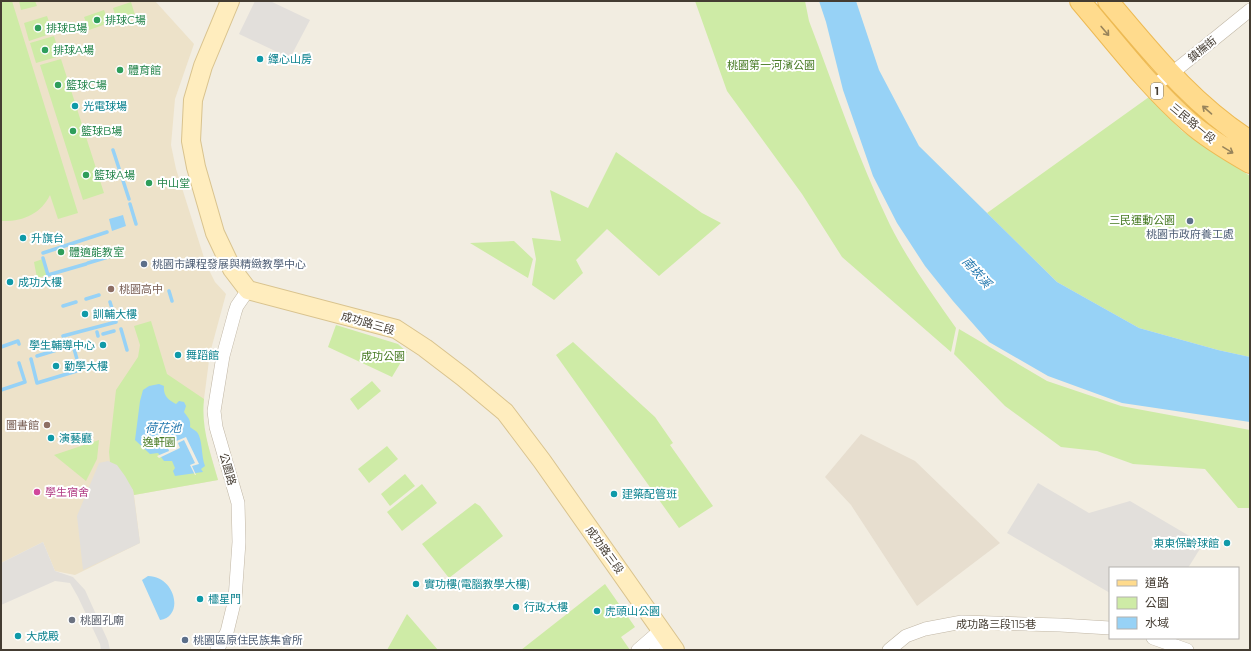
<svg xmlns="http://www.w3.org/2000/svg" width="1251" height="651" font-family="Montserrat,'Noto Sans TC',sans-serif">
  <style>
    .residential { fill: #e7decf }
    .education { fill: #ede2c9 }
    .green { fill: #ceeba6 }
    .parking { fill: #e2dfdb }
    .water { fill: #97d2f6 }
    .pier { fill: #f2ede1 }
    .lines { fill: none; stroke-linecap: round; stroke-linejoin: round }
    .stream { stroke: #97d2f6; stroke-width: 3.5 }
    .street-casing { stroke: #c1b7a6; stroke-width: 14 }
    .secondary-casing { stroke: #d9c38e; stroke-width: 20 }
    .primary-casing { stroke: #edba54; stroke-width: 22 }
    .street { stroke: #fff; stroke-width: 13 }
    .secondary { stroke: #ffedbe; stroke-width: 18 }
    .primary { stroke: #ffdb8d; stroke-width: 20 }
    .oneway { stroke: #98845b }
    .leisure-dot { fill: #2e9e5b; stroke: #fff; stroke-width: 1.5 }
    .culture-dot { fill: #0f9aa8; stroke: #fff; stroke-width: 1.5 }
    .service-dot { fill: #5c6f8a; stroke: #fff; stroke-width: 1.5 }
    .education-dot { fill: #8d6e63; stroke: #fff; stroke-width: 1.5 }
    .hotel-dot { fill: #d1479c; stroke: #fff; stroke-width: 1.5 }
    .worship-dot { fill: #6b7280; stroke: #fff; stroke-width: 1.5 }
    .labels { text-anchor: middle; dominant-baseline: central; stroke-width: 4; stroke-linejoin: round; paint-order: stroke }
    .shield { fill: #fff; stroke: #7c7670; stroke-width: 1 }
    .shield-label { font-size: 10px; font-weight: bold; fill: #443c32 }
    .leisure-label { font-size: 11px; fill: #27864d; stroke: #fff; text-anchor: start }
    .street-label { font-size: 11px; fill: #443c32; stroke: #fff }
    .culture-label { font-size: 11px; fill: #0d838f; stroke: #fff; text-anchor: start }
    .park-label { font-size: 11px; fill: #457921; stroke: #fff }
    .service-label { font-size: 11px; fill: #4e5e75; stroke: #fff; text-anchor: start }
    .education-label { font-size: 11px; fill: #785e54; stroke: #fff; text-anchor: start }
    .hotel-label { font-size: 11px; fill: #b23c85; stroke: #fff; text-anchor: start }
    .worship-label { font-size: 11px; fill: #5b616d; stroke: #fff; text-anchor: start }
    .water-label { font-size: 12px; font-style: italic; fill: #2278af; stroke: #fff }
  </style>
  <rect width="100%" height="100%" fill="#f2ede1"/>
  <path class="residential" d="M861,434L915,461L1000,543L917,606L851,505L825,477Z"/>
  <path class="education" d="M1,1H155L194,44L175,99L171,145L176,169L206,264L215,282L226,294L210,353L202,414L204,431L218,480L134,495L140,543L75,575L55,571L43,542L1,563Z"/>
  <path class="green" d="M1,1H12L78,213L58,219L50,195C41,214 22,222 1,221Z
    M19,1H35L37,6L21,10Z
    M695,1H805L809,21C835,89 858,159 890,225C908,261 933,295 956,328L951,352L842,257L802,194L727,91Z
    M131,2L135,15L117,21L113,8Z
    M104,10L109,23L89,30L84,17Z
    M47,16L53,33L29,41L24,23Z
    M54,36L60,56L36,63L30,43Z
    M61,59L104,193L83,200L40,65Z
    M1149,97L1182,131L1250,176V357L1218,350L1139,328L1057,282L987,213Z
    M616,152L702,213L721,223L659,276L607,229L576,260L583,273L554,300L532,285L536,259L532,238L561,241L550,190L588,208Z
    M514,241L533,259L528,278L470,243Z
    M43,259L48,275L37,278L34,262Z
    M151,321L167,374L204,399C201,427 210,452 218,480L134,495L133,490L110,462L109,452L116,390L138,357L140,345L134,326Z
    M336,325L398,344L407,352L392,377L328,347Z
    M959,329L1047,381L1121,406L1250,430V508H1238L1205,469L1133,464L1097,451L1061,447L1005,406L954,354Z
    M573,342L655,417L673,443L670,445L713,506L679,528L556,355Z
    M372,381L381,391L358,410L350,399Z
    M99,440L97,459L86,481L54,455Z
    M387,446L398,459L369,483L358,469Z
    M405,474L415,486L390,506L381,494Z
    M422,484L437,503L402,531L387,512Z
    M475,503L480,506L503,536L449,578L422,544Z
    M605,584L635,627L621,637L630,650H521Z
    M407,614L438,650H387Z"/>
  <path class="parking" d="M255,1H270L310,20L290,58L239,34Z
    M108,461L117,465L125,476L133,490L140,543L83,570L77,516L99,463Z
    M1038,483L1089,513L1130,501L1203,544L1188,568H1110V593L1007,533Z
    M43,542L55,571L73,577L85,590L108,641L110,650H101L100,644L78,597L70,583L55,581L1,605V563Z"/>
  <path class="water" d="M819,1H856L879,70L919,146L1057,282L1139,328L1218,350L1250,357V422L1122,403L1048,376L989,342L953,301L925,266L897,223L873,176L843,90L826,22Z
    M123,215L126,226L112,231L109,219Z
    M159,384L164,386C163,395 168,400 176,404L179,401L184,402L186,406L184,412C188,418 191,419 190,427C192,429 195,430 197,432C203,440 201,456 205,466L201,469L203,472L175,476L173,471L175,468L172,461H164L158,453L150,454L135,440L140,401L143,390L149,386Z
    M148,576C175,576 185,616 160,620L142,580Z"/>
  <path class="pier" d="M186,437L199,464L192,466L196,475H195L190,465L195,463L184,440L178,443L180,448L159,458L157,456L169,451L167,445Z"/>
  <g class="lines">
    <path class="stream" d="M113,150L129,199
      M130,204L136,224
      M43,253L107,232
      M43,258L48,275L86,264
      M88,263L118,254
      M169,291L172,301
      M86,299L99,295
      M63,306L76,302
      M121,329L127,350
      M97,332L98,336
      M103,334L114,331
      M63,336L116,322L110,302
      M1,347L18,341L19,344
      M31,359L37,383L80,370L73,345L37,356
      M1,390L25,382L19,363"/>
    <g class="street-casing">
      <path id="street" d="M1153,86L1171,74L1250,10
        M1153,638L1187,650
        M217,650L227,632L235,599L239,542L238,503L216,427L214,411L223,356L235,312L237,306L248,290
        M638,650L661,630
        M656,650L668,640
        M889,650L906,636L925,629L962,622L1060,625L1110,628"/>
    </g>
    <g class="secondary-casing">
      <path id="secondary" d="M230,1L203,66L193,100L191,141L196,167L215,233L232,269L248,290L396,329L425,348L463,377L505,412L542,461L675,650"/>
    </g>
    <g class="primary-casing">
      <path id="primary" d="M1080,1C1115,42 1148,86 1189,122C1207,138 1229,151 1250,163
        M1108,1C1153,54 1191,103 1250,141"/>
    </g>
    <use href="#street" class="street"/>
    <use href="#secondary" class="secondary"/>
    <use href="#primary" class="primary"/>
  </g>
  <defs><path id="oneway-shaft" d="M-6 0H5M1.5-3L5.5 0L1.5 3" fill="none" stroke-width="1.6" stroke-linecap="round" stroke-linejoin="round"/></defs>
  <g class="oneway">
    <use href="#oneway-shaft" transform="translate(1105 31) rotate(50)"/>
    <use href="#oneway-shaft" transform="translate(1207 110) rotate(-139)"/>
    <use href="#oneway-shaft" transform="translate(1228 150) rotate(31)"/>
  </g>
  <g class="leisure-dot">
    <circle cx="97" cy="20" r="4"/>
    <circle cx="38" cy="28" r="4"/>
    <circle cx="45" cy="50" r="4"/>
    <circle cx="120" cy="70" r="4"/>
    <circle cx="58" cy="85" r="4"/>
    <circle cx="73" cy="131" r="4"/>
    <circle cx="86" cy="175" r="4"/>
    <circle cx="149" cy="183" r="4"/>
    <circle cx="61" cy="252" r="4"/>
  </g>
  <g class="culture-dot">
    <circle cx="260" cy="59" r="4"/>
    <circle cx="75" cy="106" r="4"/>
    <circle cx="23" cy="238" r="4"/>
    <circle cx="10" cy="282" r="4"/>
    <circle cx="85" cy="314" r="4"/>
    <circle cx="103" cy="345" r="4"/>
    <circle cx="178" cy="355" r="4"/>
    <circle cx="56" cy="366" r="4"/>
    <circle cx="51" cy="438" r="4"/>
    <circle cx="614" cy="494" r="4"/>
    <circle cx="1227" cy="543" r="4"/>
    <circle cx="416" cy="584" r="4"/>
    <circle cx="200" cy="599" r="4"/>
    <circle cx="516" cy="607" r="4"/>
    <circle cx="597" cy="611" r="4"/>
    <circle cx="18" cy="636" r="4"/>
  </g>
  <g class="service-dot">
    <circle cx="1190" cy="221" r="4"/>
    <circle cx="144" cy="264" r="4"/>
    <circle cx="185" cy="640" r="4"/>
  </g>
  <g class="education-dot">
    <circle cx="111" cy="289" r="4"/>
    <circle cx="47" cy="425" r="4"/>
  </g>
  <circle class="hotel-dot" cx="37" cy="492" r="4"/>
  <circle class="worship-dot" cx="72" cy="620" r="4"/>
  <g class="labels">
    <rect class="shield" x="1151" y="83" width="12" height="16" rx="3"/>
    <g class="shield-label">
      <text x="1157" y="91">1</text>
    </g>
    <g class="leisure-label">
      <text x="105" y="20">排球C場</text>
      <text x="46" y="28">排球B場</text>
      <text x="53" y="50">排球A場</text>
      <text x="128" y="70">體育館</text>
      <text x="66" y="85">籃球C場</text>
      <text x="81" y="131">籃球B場</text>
      <text x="94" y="175">籃球A場</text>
      <text x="157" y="183">中山堂</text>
      <text x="69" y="252">體適能教室</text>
    </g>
    <g class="street-label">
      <text transform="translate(1202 49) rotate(-39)">鎮撫街</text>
      <text transform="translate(1193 123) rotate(40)">三民路一段</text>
      <text transform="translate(368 323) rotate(16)">成功路三段</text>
      <text transform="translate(228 469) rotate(74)">公園路</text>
      <text transform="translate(605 550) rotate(54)">成功路三段</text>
      <text x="996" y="624">成功路三段115巷</text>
    </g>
    <g class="culture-label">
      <text x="268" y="59">繹心山房</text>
      <text x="83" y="106">光電球場</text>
      <text x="31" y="238">升旗台</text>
      <text x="18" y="282">成功大樓</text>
      <text x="93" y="314">訓輔大樓</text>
      <text x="95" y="345" text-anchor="end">學生輔導中心</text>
      <text x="186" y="355">舞蹈館</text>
      <text x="64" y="366">勤學大樓</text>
      <text x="59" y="438">演藝廳</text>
      <text x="622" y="494">建築配管班</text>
      <text x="1219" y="543" text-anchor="end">東東保齡球館</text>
      <text x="424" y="584">實功樓(電腦教學大樓)</text>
      <text x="208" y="599">櫺星門</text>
      <text x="524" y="607">行政大樓</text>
      <text x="605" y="611">虎頭山公園</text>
      <text x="26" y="636">大成殿</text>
    </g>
    <g class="park-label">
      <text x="771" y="65">桃園第一河濱公園</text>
      <text x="1142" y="220">三民運動公園</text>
      <text x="383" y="356">成功公園</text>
      <text x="159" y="442">逸軒園</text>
    </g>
    <g class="service-label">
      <text x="1190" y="234" text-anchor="middle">桃園市政府養工處</text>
      <text x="152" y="264">桃園市課程發展與精緻教學中心</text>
      <text x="193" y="640">桃園區原住民族集會所</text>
    </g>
    <g class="education-label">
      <text x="119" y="289">桃園高中</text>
      <text x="39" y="425" text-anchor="end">圖書館</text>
    </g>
    <g class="hotel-label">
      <text x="45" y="492">學生宿舍</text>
    </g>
    <g class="worship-label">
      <text x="80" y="620">桃園孔廟</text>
    </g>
    <g class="water-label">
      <text transform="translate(977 272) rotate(48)">南崁溪</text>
      <text x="163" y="427">荷花池</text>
    </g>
  </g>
  <rect width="1251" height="651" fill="none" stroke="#443c32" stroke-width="4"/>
  <rect x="1109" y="567" width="130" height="72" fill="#ffffff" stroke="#b4b1ad"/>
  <rect x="1117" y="580" width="20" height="6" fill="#ffdb8d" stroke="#b4b1ad"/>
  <text x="1145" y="587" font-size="12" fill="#443c32">道路</text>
  <rect x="1117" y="597" width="20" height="12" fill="#ceeba6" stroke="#b4b1ad"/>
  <text x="1145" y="607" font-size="12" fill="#443c32">公園</text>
  <rect x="1117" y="617" width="20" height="12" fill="#97d2f6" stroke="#b4b1ad"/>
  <text x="1145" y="627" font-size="12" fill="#443c32">水域</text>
</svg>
